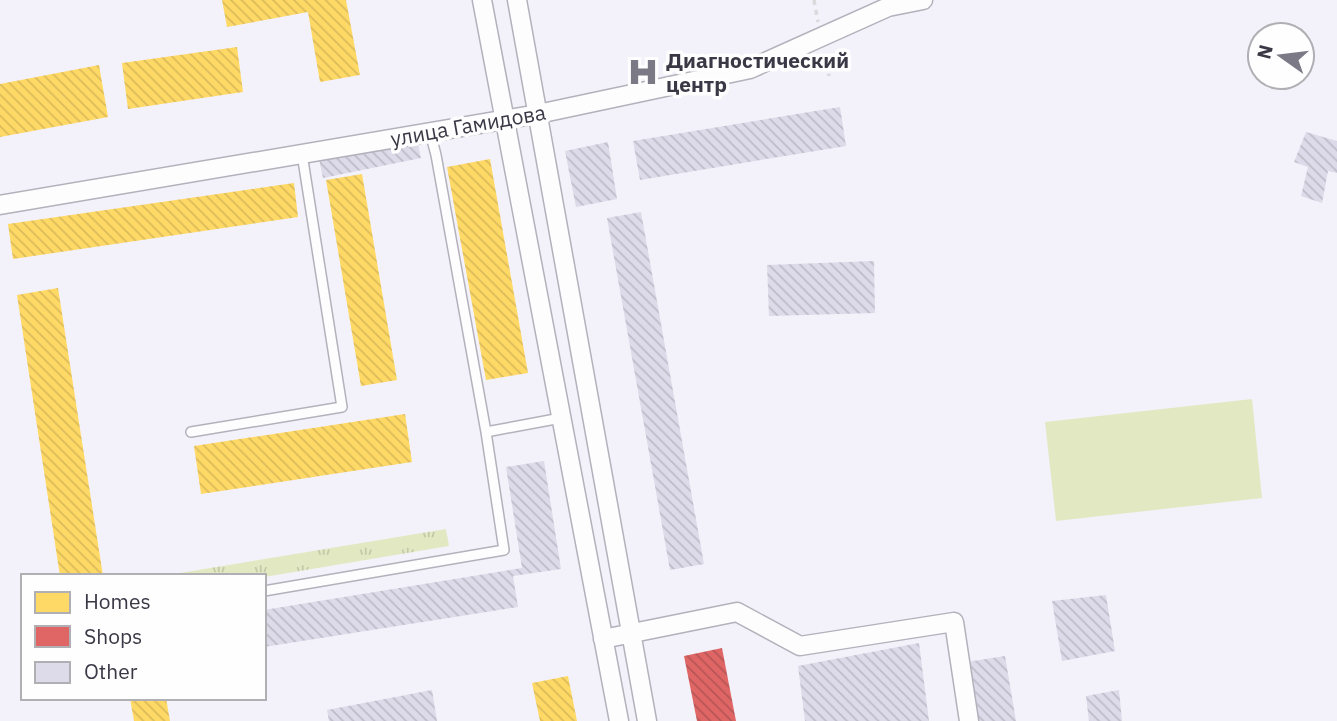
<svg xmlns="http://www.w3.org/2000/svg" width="1337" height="721" font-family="'IBM Plex Sans',sans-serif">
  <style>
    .grass { fill: url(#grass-tufts) }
    .pitch { fill: #e2e9c2 }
    .homes { fill: url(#homes-back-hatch) }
    .shops { fill: url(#shops-back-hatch) }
    .building { fill: url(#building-back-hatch) }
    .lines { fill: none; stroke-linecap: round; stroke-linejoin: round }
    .service-casing { stroke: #b3b1bb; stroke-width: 12 }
    .minor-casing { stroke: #b3b1bb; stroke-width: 21 }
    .path { stroke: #dadadd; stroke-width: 3.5; stroke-dasharray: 5 5; stroke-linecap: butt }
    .service { stroke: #fdfdfe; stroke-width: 9 }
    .minor { stroke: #fdfdfe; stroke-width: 18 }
    .labels { text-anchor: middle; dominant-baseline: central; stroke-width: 7; stroke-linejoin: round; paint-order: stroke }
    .poi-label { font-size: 21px; font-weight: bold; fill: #3b3846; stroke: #fefefe; text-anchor: start }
    .street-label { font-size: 21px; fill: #3b3846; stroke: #fefefe }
  </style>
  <defs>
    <pattern id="grass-tufts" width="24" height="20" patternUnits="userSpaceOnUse" patternTransform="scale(1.75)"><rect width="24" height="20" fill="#e2e9c2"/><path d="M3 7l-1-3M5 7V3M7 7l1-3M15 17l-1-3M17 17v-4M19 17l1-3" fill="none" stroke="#c3c9a8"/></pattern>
    <pattern id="homes-back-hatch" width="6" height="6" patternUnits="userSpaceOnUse" patternTransform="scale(1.75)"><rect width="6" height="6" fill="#ffd966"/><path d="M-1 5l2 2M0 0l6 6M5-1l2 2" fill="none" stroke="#dbbb5a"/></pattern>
    <pattern id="shops-back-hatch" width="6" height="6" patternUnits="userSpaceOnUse" patternTransform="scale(1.75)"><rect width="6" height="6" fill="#e06666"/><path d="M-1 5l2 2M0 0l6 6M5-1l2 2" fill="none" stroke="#b75556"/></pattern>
    <pattern id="building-back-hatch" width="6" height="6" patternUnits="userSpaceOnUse" patternTransform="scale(1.75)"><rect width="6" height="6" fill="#dddae9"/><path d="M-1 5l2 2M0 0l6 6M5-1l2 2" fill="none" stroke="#bfbcc9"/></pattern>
  </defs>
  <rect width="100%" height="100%" fill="#f3f2fa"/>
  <path class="grass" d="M446,529L449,546L264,577L181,576L180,573Z"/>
  <path class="pitch" d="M1252,399L1262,498L1056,521L1045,422Z"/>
  <path class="homes" d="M222,0H346L360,75L320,82L308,12L227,27Z
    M237,47L243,92L128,109L122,63Z
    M99,65L108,117L0,137V84Z
    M490,159L528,373L486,380L447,167Z
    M362,174L397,380L361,386L326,180Z
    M294,183L298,217L13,259L8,224Z
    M58,288L103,576H60L17,295Z
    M405,414L412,462L201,494L194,446Z
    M568,676L577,721H540L532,683Z
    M130,698H166L170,721H134Z"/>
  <path class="shops" d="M722,648L736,721H697L684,656Z"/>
  <path class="building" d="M840,107L846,146L640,180L633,141Z
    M1306,132L1337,141V173L1328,171L1322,203L1301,196L1308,167L1294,162Z
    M417,140L421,158L323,178L319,159Z
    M608,142L617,199L576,207L565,151Z
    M641,212L704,564L670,570L607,218Z
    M874,261L875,313L769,316L767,265Z
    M544,461L561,569L513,576L518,607L264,647V610L522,568L506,467Z
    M1106,595L1115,651L1062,661L1052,601Z
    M919,643L929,721H805L798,666Z
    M1005,656L1016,721H978L967,662Z
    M432,690L437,721H329L327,710Z
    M1119,690L1122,721H1089L1086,696Z"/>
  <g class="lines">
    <g class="service-casing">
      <path id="service" d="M430,132L436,155L486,432
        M191,432L342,407L302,154
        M264,591L504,550L486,432L561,418"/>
    </g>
    <g class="minor-casing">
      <path id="minor" d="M482,0L619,721
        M517,0L647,721
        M0,205L538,114L750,69L888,7L923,0
        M603,639L737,612L800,646L954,622L969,721"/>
    </g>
    <path class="path" d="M814,0L818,22
      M825,54L829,76"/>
    <use href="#service" class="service"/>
    <use href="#minor" class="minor"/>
  </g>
  <defs>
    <g id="hospital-bare" transform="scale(2.415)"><path d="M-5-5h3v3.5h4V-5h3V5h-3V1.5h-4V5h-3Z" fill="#7b7985" stroke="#fefefe" stroke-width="2.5" paint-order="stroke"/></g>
  </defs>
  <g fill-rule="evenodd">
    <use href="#hospital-bare" x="643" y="72"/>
  </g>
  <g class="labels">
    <g class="poi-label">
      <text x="666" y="60">Диагностический<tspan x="666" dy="24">центр</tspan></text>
    </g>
    <g class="street-label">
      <text transform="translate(468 125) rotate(-10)">улица Гамидова</text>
    </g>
  </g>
  <rect x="21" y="574" width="245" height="126" fill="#fefefe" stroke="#b0afb4" stroke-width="2"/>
  <rect x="35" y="592" width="35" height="21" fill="#ffd966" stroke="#b0afb4" stroke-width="2"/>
  <text x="84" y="609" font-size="21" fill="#3b3846">Homes</text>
  <rect x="35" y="626" width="35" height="21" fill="#e06666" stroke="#b0afb4" stroke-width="2"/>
  <text x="84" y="644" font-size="21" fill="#3b3846">Shops</text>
  <rect x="35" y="662" width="35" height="21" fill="#dddae9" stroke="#b0afb4" stroke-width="2"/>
  <text x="84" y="679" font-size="21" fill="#3b3846">Other</text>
  <g transform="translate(1281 56) rotate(284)"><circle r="33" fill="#fefefe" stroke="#b0afb4" stroke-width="2"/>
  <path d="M0-5L12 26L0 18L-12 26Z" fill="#7b7985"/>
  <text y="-10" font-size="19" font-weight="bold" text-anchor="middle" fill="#3b3846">N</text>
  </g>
</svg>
